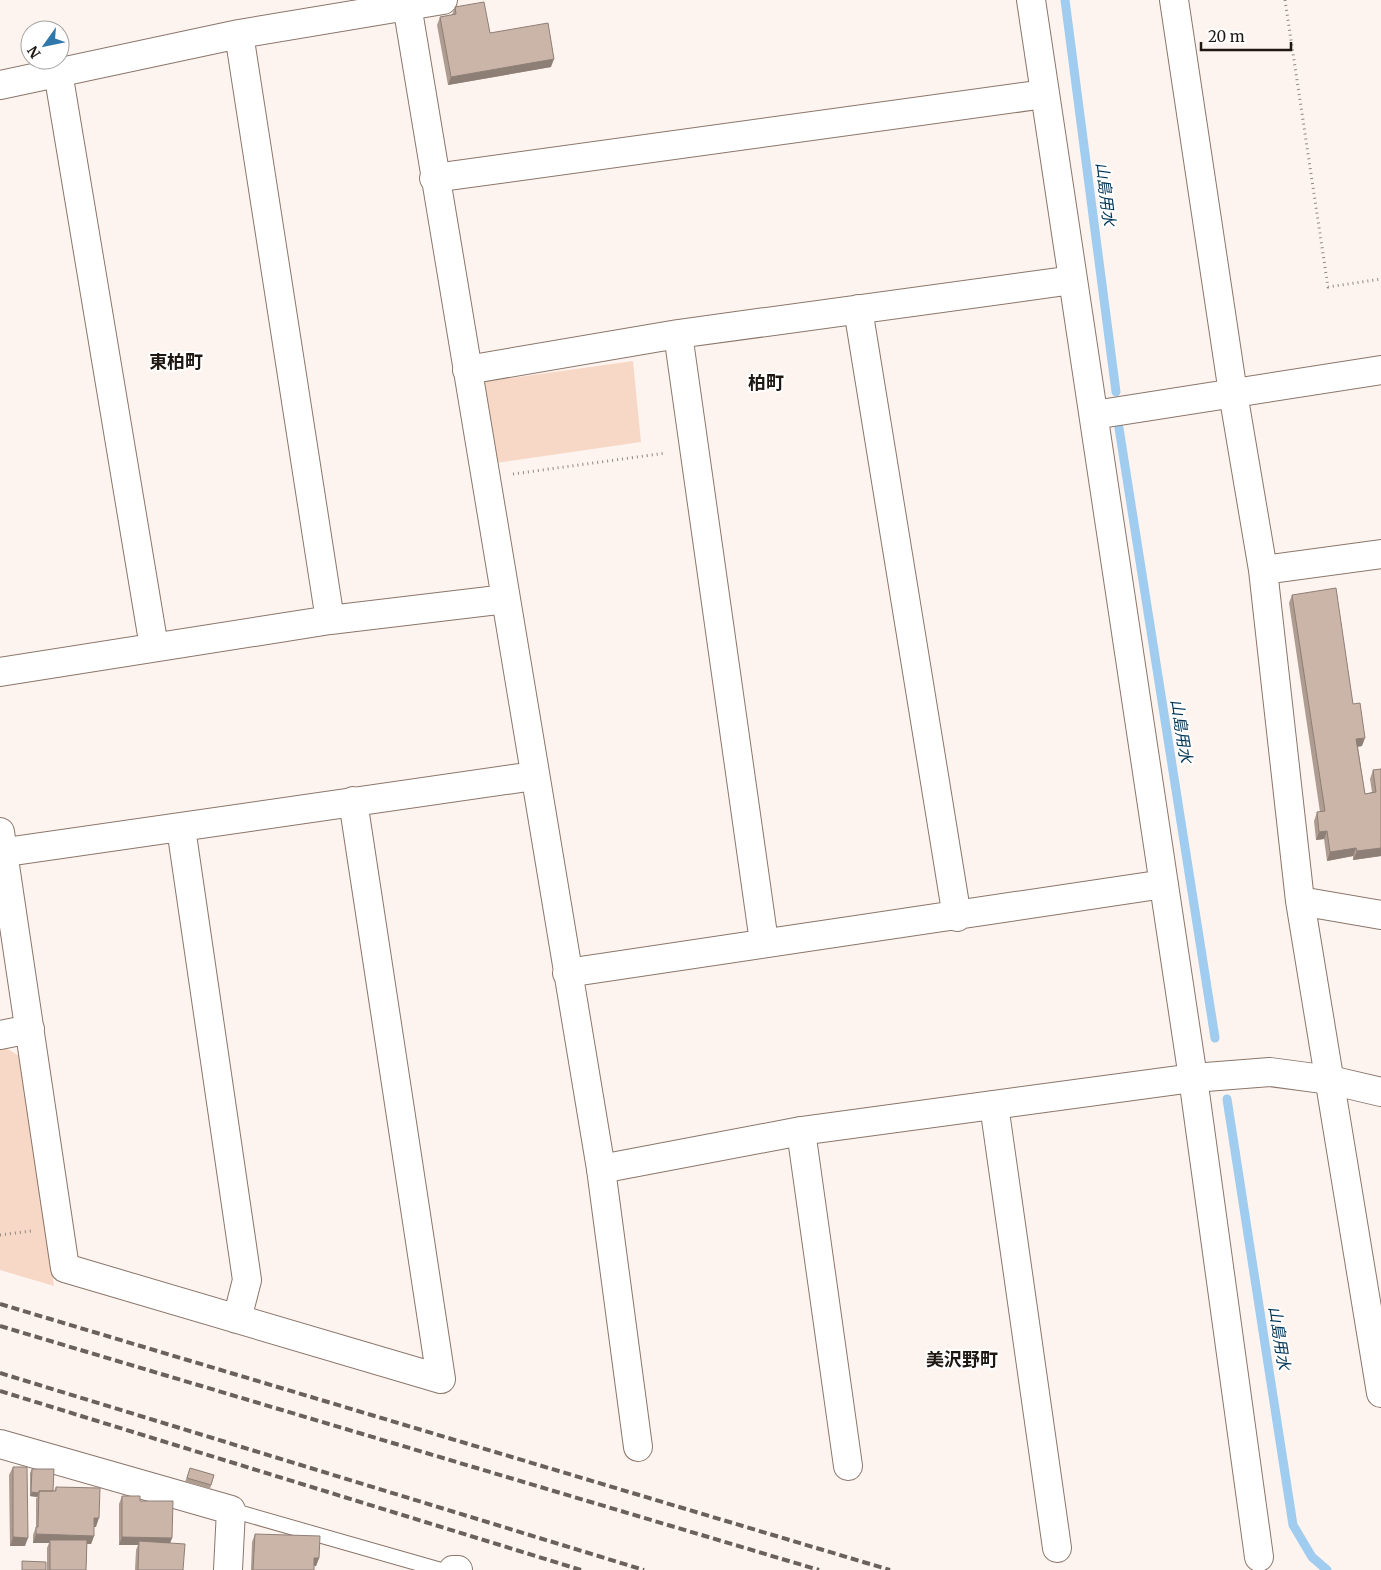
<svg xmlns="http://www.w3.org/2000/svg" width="1381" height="1570" font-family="Merriweather,'Noto Sans JP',serif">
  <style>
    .green { fill: #f7d8c6 }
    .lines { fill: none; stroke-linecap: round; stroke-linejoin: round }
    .stream { stroke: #a0ccf0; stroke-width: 9 }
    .service-casing { stroke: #8a766a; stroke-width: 16 }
    .minor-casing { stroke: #8a766a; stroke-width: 30 }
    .tertiary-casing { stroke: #8a766a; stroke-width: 30 }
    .path { stroke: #918883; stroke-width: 3; stroke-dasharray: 1 4; stroke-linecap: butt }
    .service { stroke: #fff; stroke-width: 14 }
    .minor { stroke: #fff; stroke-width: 28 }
    .tertiary { stroke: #fff; stroke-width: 28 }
    .rail { stroke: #69615c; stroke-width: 4; stroke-dasharray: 8 4; stroke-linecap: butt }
    .wall { fill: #af9c91 }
    .shaded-wall { fill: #8e7f76 }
    .building { fill: #cbb5a9; stroke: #8e7f76 }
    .labels { text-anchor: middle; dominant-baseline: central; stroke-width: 4; stroke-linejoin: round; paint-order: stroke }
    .water-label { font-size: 16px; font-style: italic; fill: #003556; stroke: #fff }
    .quarter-label { font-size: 18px; font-weight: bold; fill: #1e1712; stroke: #fff }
  </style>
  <rect width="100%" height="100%" fill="#fef4ef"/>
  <path class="green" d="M633,361L641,442L496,463L484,382Z
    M6,1048L21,1057L54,1286L0,1270V1049Z"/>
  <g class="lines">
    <path class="stream" d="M1065,0L1116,392
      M1119,428L1215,1038
      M1227,1099L1293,1525L1312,1557L1327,1570"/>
    <g class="service-casing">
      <path id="service" d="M231,1510L441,1570"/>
    </g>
    <g class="minor-casing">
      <path id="minor" d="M1031,0L1193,1078L1259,1557
        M1174,0L1233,393L1263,570L1300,901L1381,1393
        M407,5L601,1169L638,1447
        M239,34L330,620
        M58,72L154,647
        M0,85L239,34L443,0
        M434,178L1045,94
        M858,309L957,917
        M678,334L764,942
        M467,370L678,334L1073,280
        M1094,415L1381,370
        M1263,570L1381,554
        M0,672L330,620L506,599
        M181,828L247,1280L237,1319
        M0,832L65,1268L441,1379L353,801
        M0,853L534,776
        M1300,901L1381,915
        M567,973C766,942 965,915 1164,884
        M0,1035L30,1029
        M994,1105L1057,1548
        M801,1131L848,1466
        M0,1444L231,1510L228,1570
        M453,1570H458"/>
    </g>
    <g class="tertiary-casing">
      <path id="tertiary" d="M601,1169L801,1131L1193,1078L1270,1072L1330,1080L1381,1092"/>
    </g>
    <path class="path" d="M1285,0L1328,287L1381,279
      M513,474L666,453
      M0,1235L31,1231"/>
    <use href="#service" class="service"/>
    <use href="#minor" class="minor"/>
    <use href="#tertiary" class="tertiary"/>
    <path class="rail" d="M0,1304L890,1570
      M0,1326L819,1570
      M0,1373L644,1570
      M0,1391L581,1570"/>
  </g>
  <path class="wall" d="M455,7L490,33L551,67L448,85L437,25L440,17L452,15Z
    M1292,595L1353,704L1362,746L1358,747L1365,794L1372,792L1370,779L1373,770L1381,769V856L1353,860V856L1327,861L1324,839L1316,840L1314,821L1317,812H1320L1289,603Z
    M13,1467L25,1546H10L9,1475Z
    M190,1468L214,1475L210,1489L185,1482Z
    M32,1469L53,1491H54L56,1487L96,1527H94V1536L91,1544H87L86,1570H47V1548L49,1543H33V1535L36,1527V1499L37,1497L30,1496V1473Z
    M122,1496L140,1501L172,1538L170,1543L183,1570H135L136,1550L138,1545H119V1504Z
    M255,1534L319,1558L316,1566H314V1570H251L252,1542Z"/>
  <path class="shaded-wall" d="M554,59L551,67L448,85L451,77Z
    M1365,738L1362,746L1353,747L1356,739Z
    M1327,831L1324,839L1316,840L1319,832Z
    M1356,848L1353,856L1327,861L1330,852Z
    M1381,848V856L1353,860L1357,851Z
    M31,1492L39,1493L37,1497L30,1496Z
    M94,1518H99L96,1527H91Z
    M36,1534L94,1536L91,1544L50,1543V1540L49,1543H33Z
    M13,1537L28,1538L25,1546H10Z
    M122,1537L172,1538L169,1546L139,1541L138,1545H119Z
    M314,1558H319L316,1566H311Z"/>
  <path class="building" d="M484,2L490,33L548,23L554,59L451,77L440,17L456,14L455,7Z
    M1336,588L1353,704L1360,703L1365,738L1356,739L1365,794L1376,792L1373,770L1381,769V848L1357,851L1356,848L1330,852L1327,831L1319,832L1317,812L1325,811L1292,595Z
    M13,1467H27L28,1538L13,1537Z
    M190,1468L214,1475L211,1485L187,1478Z
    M32,1469H54L53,1491H39V1493L31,1492Z
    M56,1487L100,1488L99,1518H94V1536L36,1534V1527H38L39,1491H56Z
    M122,1496H140V1501H173L172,1538L122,1537Z
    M255,1534L320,1536L319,1558H314V1570H253Z
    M50,1540H87L86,1570H50Z
    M139,1541L185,1544L183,1570H138Z
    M22,1561L46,1562V1570H22Z"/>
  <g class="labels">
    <g class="water-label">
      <text transform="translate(1106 194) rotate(83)">山島用水</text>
      <text transform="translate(1182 731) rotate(81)">山島用水</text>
      <text transform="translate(1280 1338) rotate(81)">山島用水</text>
    </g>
    <g class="quarter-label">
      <text x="176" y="361">東柏町</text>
      <text x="766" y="382">柏町</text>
      <text x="962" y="1359">美沢野町</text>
    </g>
  </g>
  <g transform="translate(45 45) rotate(237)"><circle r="24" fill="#ffffff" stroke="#a5a2a0"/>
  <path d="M0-4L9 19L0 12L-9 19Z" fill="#3078ac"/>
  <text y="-8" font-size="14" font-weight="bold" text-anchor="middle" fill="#1e1712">N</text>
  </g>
  <path d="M1201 42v8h90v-8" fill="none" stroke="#1e1712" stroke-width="2.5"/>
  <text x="1208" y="42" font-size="15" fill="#1e1712" stroke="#ffffff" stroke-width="4" paint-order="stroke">20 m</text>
</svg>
